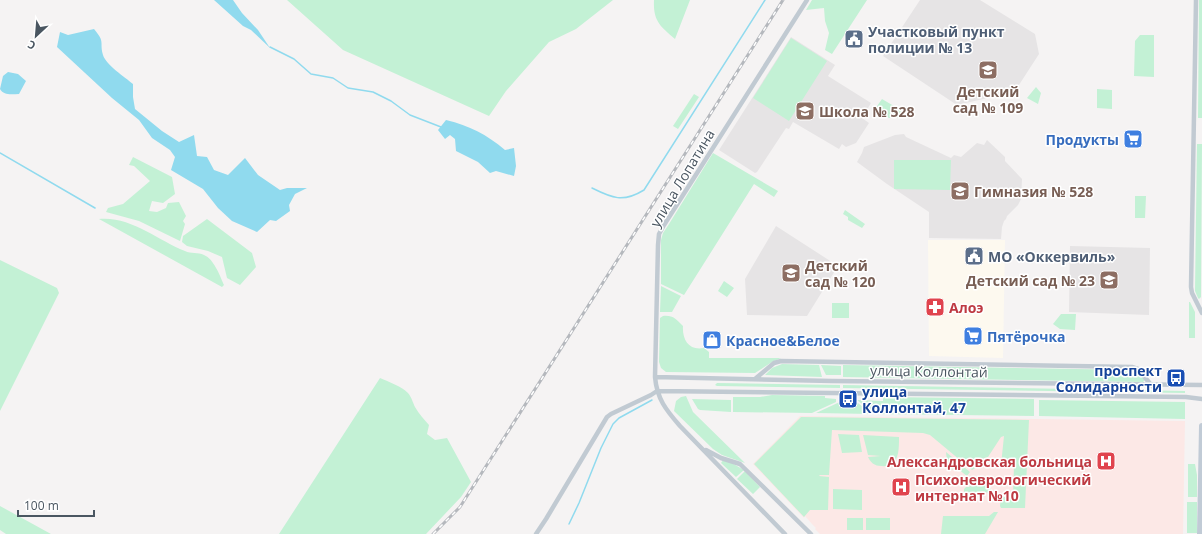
<svg xmlns="http://www.w3.org/2000/svg" width="1202" height="534" font-family="'Open Sans',sans-serif">
  <style>
    .commercial { fill: #fdf9ef }
    .education { fill: #e6e4e5 }
    .medical { fill: #fce8e6 }
    .green { fill: #c3f1d5 }
    .water { fill: #90daee }
    .lines { fill: none; stroke-linecap: round; stroke-linejoin: round }
    .stream { stroke: #90daee; stroke-width: 1.5 }
    .street { stroke: #c1cad2; stroke-width: 4.5 }
    .secondary { stroke: #c1cbd6; stroke-width: 6 }
    .rail-casing { stroke: #b5b8bd; stroke-width: 3 }
    .rail { stroke: #fff; stroke-width: 1.5; stroke-dasharray: 4.5; stroke-linecap: butt }
    .labels { text-anchor: middle; dominant-baseline: central; stroke-width: 3; stroke-linejoin: round; paint-order: stroke }
    .service-label { font-size: 14px; font-weight: bold; fill: #4e5e75; stroke: #fff; text-anchor: start }
    .education-label { font-size: 14px; font-weight: bold; fill: #785e54; stroke: #fff; text-anchor: start }
    .shop-label { font-size: 14px; font-weight: bold; fill: #366cbe; stroke: #fff; text-anchor: start }
    .street-label { font-size: 14px; fill: #4a5661; stroke: #fff }
    .health-label { font-size: 14px; font-weight: bold; fill: #be3a42; stroke: #fff; text-anchor: start }
    .transit-label { font-size: 14px; font-weight: bold; fill: #164399; stroke: #fff; text-anchor: end }
  </style>
  <rect width="100%" height="100%" fill="#f5f3f3"/>
  <path class="commercial" d="M928,240H1005L1003,358L929,356Z"/>
  <path class="education" d="M920,0H980L1035,34L1039,54L1017,88L1014,86L1004,91L1005,94L957,105L883,56Z
    M791,37L835,65L828,76L871,103L862,118L869,123L856,143L846,147L842,144L839,149L793,122L789,129L786,128L757,172L755,173L719,150Z
    M904,134L906,137L951,158L954,155L961,157L977,143L984,145L987,140L1005,157V161L1022,179L1021,199L1018,205L1007,216L1006,219L1004,221L1002,227L1001,239L929,238V212L887,184L857,162L862,153L864,147L895,135Z
    M776,226L838,266L807,316L747,315L745,279Z
    M1070,246L1150,248L1149,315L1069,312Z"/>
  <path class="medical" d="M800,416L1185,421L1183,534H820L815,529L816,528L812,524L805,516L804,518L753,464Z"/>
  <path class="green" d="M287,0H613L576,29L549,42L506,91L489,116L343,50Z
    M654,0H690L675,39C660,26 653,21 654,0Z
    M812,0H867L832,54L825,50L829,33L825,21L824,8L806,10Z
    M1199,0H1202V118H1198Z
    M1140,35H1154V77L1134,76L1135,41Z
    M791,38L827,61L789,121L753,98Z
    M1036,87L1041,93L1038,104L1027,98Z
    M1097,89L1112,90V109L1097,108Z
    M694,94L699,97L678,129L673,126Z
    M882,99L904,112L900,118H889L875,109Z
    M1197,144H1202L1201,297L1199,299L1198,298L1195,291Z
    M713,153L778,191L774,197L754,184L684,295L661,284V240L663,233L669,224Z
    M133,157L172,177L175,194L163,203L152,201L149,211L157,212L166,208L168,203L179,202L186,216L183,221L185,224L180,241L139,221L106,212L108,208L123,204L150,181L134,166L129,165Z
    M894,160H951L950,190L894,189Z
    M1135,196H1146L1145,218H1135Z
    M845,210L865,224L862,228L848,220V217L843,214Z
    M99,219C131,216 157,240 185,251C191,254 198,252 204,255C214,259 220,276 224,285L222,287Z
    M207,219L252,253L256,267L240,285L227,278L222,257L208,251L187,246L182,242L183,236Z
    M0,260L57,288L59,293L0,411Z
    M724,281L734,288L727,297L718,291Z
    M661,286L681,296L672,312H660Z
    M1189,302H1190L1195,312V338H1189Z
    M832,303H849V318H832Z
    M1061,314H1076L1075,330L1060,329L1053,324Z
    M663,316C673,315 676,319 683,326C682,340 689,351 704,348L709,352V358H781L772,362L755,373L666,372L661,368L659,362L660,318Z
    M782,364L819,365L822,377L765,375L772,368Z
    M821,365L841,366V375H826Z
    M843,365L1136,370L1145,380L1143,382L843,377Z
    M380,378C389,382 401,386 408,393C412,398 413,403 415,407C419,414 424,419 429,425L427,434L435,440L447,438L471,482L461,497L426,534H279Z
    M717,383L840,385V388L717,386L715,385Z
    M843,385L1185,391V393L843,388Z
    M772,395L825,396V398L836,399V402L812,413L733,412V397H760Z
    M686,396L693,412L745,463L722,455L713,449L674,411L676,401L681,397Z
    M883,397L1034,399V416L875,414L857,400L883,401Z
    M692,399L731,400V412L700,410L698,409Z
    M844,400H854L872,414L816,413Z
    M1039,400L1185,402V419L1039,416Z
    M801,417L1029,420L1025,508H1001L1000,506L1001,497H1013L1014,465H1001L1004,436L1001,437L988,457L981,459L980,466L972,470L930,435L923,433L832,430L829,475H820L819,476L829,477L828,510H810L804,517L754,464Z
    M838,434L859,435L862,452L842,453Z
    M863,435L899,437C899,449 899,457 892,466C881,466 873,468 868,457L881,456L868,455Z
    M946,452L970,472L967,476L958,469L948,470Z
    M723,460L730,462L744,470L736,477L721,463Z
    M1188,464H1195L1197,475V497H1188Z
    M745,471L760,487L753,494L737,479Z
    M975,478L991,489L988,493L982,491L981,492L964,493V489L966,487H969L974,482L973,480Z
    M833,489L862,490V510L833,509Z
    M1187,502H1197V533H1187Z
    M0,506L51,534H6L0,530Z
    M994,512H998L985,534H941L943,516H989Z
    M847,518H863V530H847Z
    M866,518H890V530H866Z"/>
  <path class="water" d="M214,0H233L242,13L258,30L270,48L251,30L243,26Z
    M94,29C106,43 99,42 103,55C106,65 125,77 133,84V97L135,109L162,131L179,142L194,135L197,156L207,157L214,170L228,175L245,158L258,175L280,190L287,188H307L295,194L289,205L290,211L276,221L270,220L257,232L232,221L218,208L203,189L171,170L175,157L170,150L152,138L139,120L112,98L57,47L60,32L68,35Z
    M8,72L18,74L26,81L19,94C12,94 4,96 0,89L3,76Z
    M446,120C470,126 486,134 505,150L514,148L516,166L514,176L496,171L490,173L478,162L456,151L455,139L450,135L445,139L438,130Z"/>
  <g class="lines">
    <path class="stream" d="M270,47L294,59L311,74L333,78L348,88L373,92L391,101L410,115L441,127
      M0,153L95,208
      M592,188C612,198 623,203 644,190L765,0
      M569,524L579,503L601,448L613,424L619,418L652,400"/>
    <path class="street" d="M1196,0L1191,287L1192,293L1202,313
      M655,377L832,381L1202,385
      M755,379L774,363L781,361L1132,367L1138,369L1152,386
      M657,391L1186,397L1202,399
      M706,450L721,458L740,464L811,534
      M536,534L546,519L607,417L611,414L651,395L657,391
      M785,534L680,426C666,410 657,399 655,377L658,245L659,234L664,225L807,0"/>
    <path class="secondary" d="M1200,534L1202,426"/>
    <g class="rail-casing">
      <path id="rail" d="M433,534L460,507L783,0"/>
    </g>
    <use href="#rail" class="rail"/>
  </g>
  <defs>
    <g id="civic-square" transform="scale(1)"><rect x="-9" y="-9" width="18" height="18" rx="4" fill="#5c6f8a" stroke="#fff"/><path d="M-.6-6.5H3V-4.5H.6V-3L4-1V1h2V6H-6V1h2V-1L-.6-3ZM-1.2 2.5V6h2.4V2.5Z" fill="#fff"/></g>
    <g id="school-square" transform="scale(1)"><rect x="-9" y="-9" width="18" height="18" rx="4" fill="#8d6e63" stroke="#fff"/><path d="M0-5L7-2L0 1L-7-2ZM-4 1L0 2.5L4 1V4Q0 6-4 4Z" fill="#fff"/></g>
    <g id="supermarket-square" transform="scale(1)"><rect x="-9" y="-9" width="18" height="18" rx="4" fill="#3f7fe0" stroke="#fff"/><path d="M-6-5.5h2.5l.6 2H6L4.5 2H-2.5L-4.4-4H-6ZM-1.5 3.2a1.3 1.3 0 1 0 .1 0ZM3 3.2a1.3 1.3 0 1 0 .1 0Z" fill="#fff"/></g>
    <g id="pharmacy-square" transform="scale(1)"><rect x="-9" y="-9" width="18" height="18" rx="4" fill="#e0444e" stroke="#fff"/><path d="M-2-6h4v4h4v4h-4v4h-4v-4h-4v-4h4Z" fill="#fff"/></g>
    <g id="shop-square" transform="scale(1)"><rect x="-9" y="-9" width="18" height="18" rx="4" fill="#3f7fe0" stroke="#fff"/><path d="M-5-2.5h2.3a2.7 3.5 0 0 1 5.4 0H5L5.5 6h-11ZM-1.5-2.5h3a1.5 2.3 0 0 0-3 0Z" fill="#fff"/></g>
    <g id="bus-square" transform="scale(1)"><rect x="-9" y="-9" width="18" height="18" rx="4" fill="#1a4fb4" stroke="#fff"/><path d="M-5-6H5V4H4V6H2V4H-2V6H-4V4H-5ZM-3.5-4V0h7V-4ZM-3.5 1.2v1.5H-2V1.2ZM2 1.2v1.5H3.5V1.2Z" fill="#fff"/></g>
    <g id="hospital-square" transform="scale(1)"><rect x="-9" y="-9" width="18" height="18" rx="4" fill="#e0444e" stroke="#fff"/><path d="M-5-5h3v3.5h4V-5h3V5h-3V1.5h-4V5h-3Z" fill="#fff"/></g>
  </defs>
  <g fill-rule="evenodd">
    <use href="#civic-square" x="854" y="39"/>
    <use href="#school-square" x="988" y="70"/>
    <use href="#school-square" x="805" y="111"/>
    <use href="#supermarket-square" x="1133" y="139"/>
    <use href="#school-square" x="960" y="191"/>
    <use href="#civic-square" x="974" y="256"/>
    <use href="#school-square" x="791" y="273"/>
    <use href="#school-square" x="1109" y="280"/>
    <use href="#pharmacy-square" x="935" y="307"/>
    <use href="#supermarket-square" x="973" y="336"/>
    <use href="#shop-square" x="712" y="340"/>
    <use href="#bus-square" x="1176" y="378"/>
    <use href="#bus-square" x="848" y="399"/>
    <use href="#hospital-square" x="1106" y="461"/>
    <use href="#hospital-square" x="901" y="487"/>
  </g>
  <g class="labels">
    <g class="service-label">
      <text x="868" y="31">Участковый пункт<tspan x="868" dy="16">полиции № 13</tspan></text>
      <text x="988" y="256">МО «Оккервиль»</text>
    </g>
    <g class="education-label">
      <text x="988" y="91" text-anchor="middle">Детский<tspan x="988" dy="16">сад № 109</tspan></text>
      <text x="819" y="111">Школа № 528</text>
      <text x="974" y="191">Гимназия № 528</text>
      <text x="805" y="265">Детский<tspan x="805" dy="16">сад № 120</tspan></text>
      <text x="1095" y="280" text-anchor="end">Детский сад № 23</text>
    </g>
    <g class="shop-label">
      <text x="1119" y="139" text-anchor="end">Продукты</text>
      <text x="987" y="336">Пятёрочка</text>
      <text x="726" y="340">Красное&amp;Белое</text>
    </g>
    <g class="street-label">
      <text transform="translate(682 178) rotate(-59)">улица Лопатина</text>
      <text transform="translate(929 371) rotate(1)">улица Коллонтай</text>
    </g>
    <g class="health-label">
      <text x="949" y="307">Алоэ</text>
      <text x="1092" y="461" text-anchor="end">Александровская больница</text>
      <text x="915" y="479">Психоневрологический<tspan x="915" dy="16">интернат №10</tspan></text>
    </g>
    <g class="transit-label">
      <text x="1162" y="370">проспект<tspan x="1162" dy="16">Солидарности</tspan></text>
      <text x="862" y="391" text-anchor="start">улица<tspan x="862" dy="16">Коллонтай, 47</tspan></text>
    </g>
  </g>
  <g transform="translate(36 36) rotate(206)" stroke="#ffffff" stroke-width="3" paint-order="stroke">
  <path d="M0-3L7 15L0 10L-7 15Z" fill="#4a5661"/>
  <text y="-6" font-size="11" font-weight="bold" text-anchor="middle" fill="#4a5661">С</text>
  </g>
  <path d="M18 510v6h76v-6" fill="none" stroke="#4a5661" stroke-width="2"/>
  <text x="24" y="510" font-size="12" fill="#4a5661" stroke="#ffffff" stroke-width="3" paint-order="stroke">100 m</text>
</svg>
